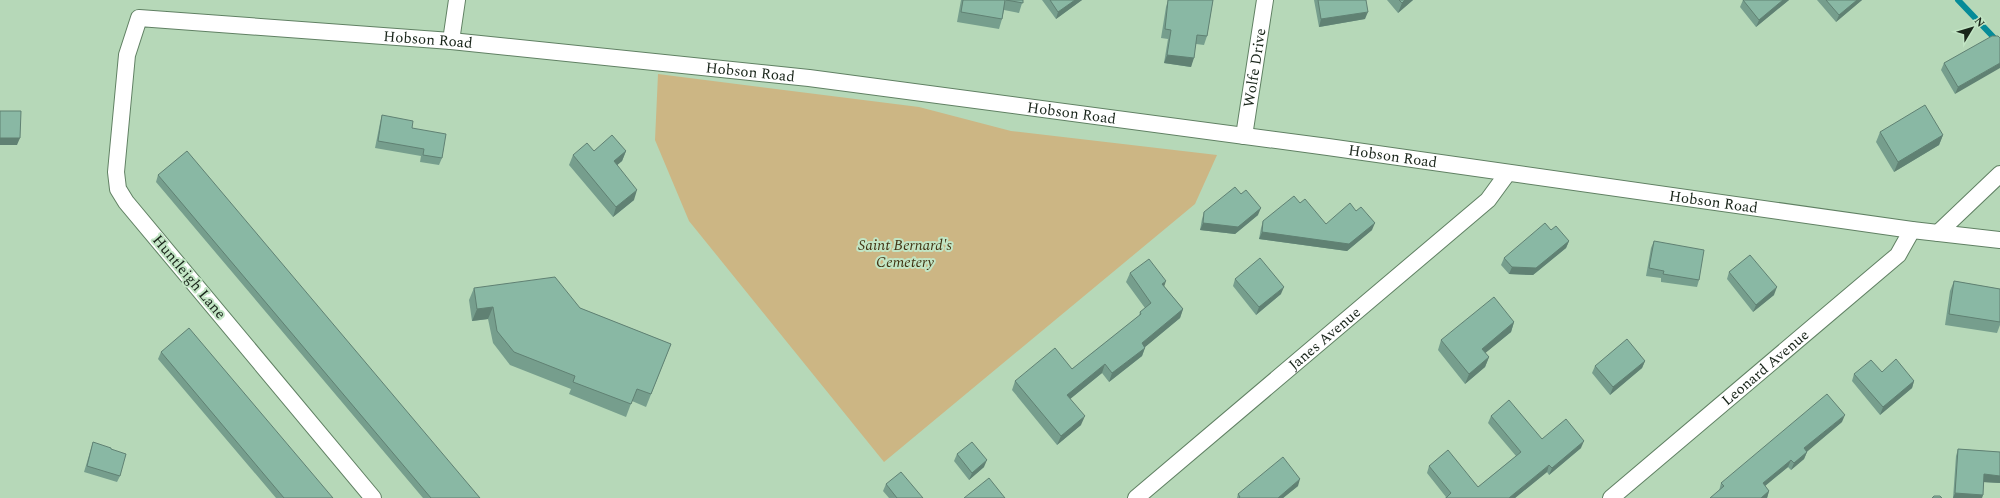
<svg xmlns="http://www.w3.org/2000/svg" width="2000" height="498" font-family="Spectral,serif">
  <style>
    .green { fill: #ccb684 }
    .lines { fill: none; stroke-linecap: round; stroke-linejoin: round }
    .stream { stroke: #068b98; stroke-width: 6 }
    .street-casing { stroke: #608063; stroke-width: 18 }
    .street { stroke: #fff; stroke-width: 16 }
    .wall { fill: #769e8d }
    .shaded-wall { fill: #608173 }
    .building { fill: #89b8a4; stroke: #608173 }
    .labels { text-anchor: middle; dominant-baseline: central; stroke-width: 4; stroke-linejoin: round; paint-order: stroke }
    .street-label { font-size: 15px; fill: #19251a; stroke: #c2e5c4 }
    .park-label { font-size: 15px; font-style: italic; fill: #413313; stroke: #c2e5c4 }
  </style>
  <rect width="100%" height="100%" fill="#b6d8b8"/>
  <path class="green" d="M658,74L919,107L1011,131L1217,155L1195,204L884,462L689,221L655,140Z"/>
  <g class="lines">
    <path class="stream" d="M1958,0L2000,44"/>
    <g class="street-casing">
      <g id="street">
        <path d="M451,41L457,0"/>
        <path id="s1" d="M1244,136L1265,0"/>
        <path d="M1938,233L2000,174"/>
        <path id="s2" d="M373,498L126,202L118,189L116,172L127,55L139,18L451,41L809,78L1328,147L1912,230L2000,240"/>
        <path id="s3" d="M1136,498L1488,200L1507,174"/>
        <path id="s4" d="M1611,498L1898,255L1912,230"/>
      </g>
    </g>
    <use href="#street" class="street"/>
  </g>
  <path class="wall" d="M961,0H1023L1019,13L1004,10L1002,19L999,29L957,22Z
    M1042,0H1082L1056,19Z
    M1168,0H1213L1207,36L1204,45L1196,44L1191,67L1164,63L1168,39L1161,38L1166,7Z
    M1314,0H1366L1365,19L1319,27Z
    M1387,0H1413L1398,13Z
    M1743,0H1789L1756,27L1740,7Z
    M1817,0H1862L1836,22Z
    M1998,36L1955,94L1941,70L1944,63Z
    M382,115L412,128L442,158L439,165L420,162L421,156L375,148L380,123Z
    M1880,132L1943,135L1939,145L1894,172L1876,142Z
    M594,151H626L622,161L617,165L634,200L613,217L569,165L573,155Z
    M158,175L480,498H423L156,182Z
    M1300,203L1326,224L1372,230L1347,251L1259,239L1261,228L1263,221Z
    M1204,212L1258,215L1235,234L1200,230L1202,219Z
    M1551,230L1569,241L1566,248L1533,275L1509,274L1501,265L1504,258Z
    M1654,241L1699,280L1697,287L1661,282V278L1646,276L1651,248Z
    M1729,272L1774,295L1753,312L1727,279Z
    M1130,273L1164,286L1183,309L1180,318L1145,347L1142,356L1109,382L1102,373L1070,399L1081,425L1057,445L1012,390L1015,381L1072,369L1139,316L1140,312L1145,308L1126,282Z
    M1235,279L1281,294L1256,315L1233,286Z
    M1954,281L2000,289V325L1997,333L1945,325L1950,291Z
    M474,288L580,308L671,344L646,407L632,401L626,417L569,394L571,389L510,365L493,343L488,319L472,321L469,300Z
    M1514,322L1511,332L1485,353L1489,357L1485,367L1465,384L1438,350L1441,340Z
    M161,352L333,498H276L158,359Z
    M1645,361L1642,368L1610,395L1592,373L1595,366Z
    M1882,372L1914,381L1912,388L1880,415L1852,381L1854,374Z
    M1491,416L1542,439L1581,448L1549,475L1547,472L1515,498H1445L1446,497L1427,473L1429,466L1478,487L1516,456L1488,423Z
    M1842,422L1807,451V452L1804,459L1791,470L1788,467L1765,486L1769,491L1767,498H1710L1719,491L1721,483Z
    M93,442L120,476L117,482L84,472Z
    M1958,449L2000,452V483L1984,482L1982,498H1953L1956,456Z
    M957,454L984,467L969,480L954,461Z
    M886,484L923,498H889L883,491Z
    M1298,486L1283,498H1237L1238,494Z"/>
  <path class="shaded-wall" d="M1075,0H1082L1056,19L1058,12Z
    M1405,0H1413L1398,13L1402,3Z
    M1783,0H1789L1756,27L1759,20Z
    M1857,0H1862L1836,22L1839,15Z
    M1368,12L1365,19L1319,27L1321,19Z
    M1167,55L1194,58L1191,67L1164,63Z
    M2000,63V68L1955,94L1958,87Z
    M1943,135L1939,145L1894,172L1898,162Z
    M0,138H20L17,145H0Z
    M626,151L622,161L610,171L614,161Z
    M637,190L634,200L613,217L616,207Z
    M1261,208L1258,215L1235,234L1200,230L1203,223Z
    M1375,223L1372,230L1347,251L1259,239L1262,232Z
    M1569,241L1566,248L1533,275L1509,274L1512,267Z
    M1166,281L1163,290L1162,284Z
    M1284,287L1281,294L1256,315L1259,307Z
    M1777,287L1774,295L1753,312L1756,305Z
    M493,307L488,319L472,321L477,309Z
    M1183,309L1180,318L1139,352L1142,343Z
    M1514,322L1511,332L1478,359L1482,349Z
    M1145,348L1142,356L1109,382L1112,373Z
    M1489,357L1485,367L1465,384L1469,374Z
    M1645,361L1642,368L1610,395L1613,387Z
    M1105,364L1102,373L1064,404L1067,395Z
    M1914,381L1912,388L1880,415L1883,407Z
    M1845,415L1842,422L1802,456L1804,448Z
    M1085,416L1081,425L1057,445L1061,436Z
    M1584,441L1581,448L1549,475L1552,468Z
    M1807,452L1804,459L1791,470L1794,463Z
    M987,460L984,467L969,480L972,473Z
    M1791,460L1788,467L1760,490L1763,483Z
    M1549,465L1547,472L1515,498H1509Z
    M1984,474L2000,476V483L1982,482Z
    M1300,479L1298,486L1283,498H1278Z
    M1769,491L1767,498H1761Z
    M1955,493L1983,495L1982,498H1953Z"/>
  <path class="building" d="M963,0H1005L1002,19L961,12Z
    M1006,0H1023V3Z
    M1050,0H1075L1058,12Z
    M1168,0H1213L1207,36L1197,35L1194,58L1167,55L1171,30L1165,29Z
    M1318,0H1366L1368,12L1321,19Z
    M1399,0H1405L1402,3Z
    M1743,0H1783L1759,20Z
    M1826,0H1857L1839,15Z
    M1992,36H1998L2000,38V63L1958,87L1944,63Z
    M1925,105L1943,135L1898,162L1880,132Z
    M0,111H21L20,138H0Z
    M382,115L413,121L412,128L446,134L442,158L423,155L424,149L378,141Z
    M612,135L626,151L614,161L637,190L616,207L573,155L587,143L594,151Z
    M187,151L480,498H431L158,175Z
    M1235,187L1241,194L1246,190L1261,208L1238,227L1203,223L1204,212Z
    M1294,196L1300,203L1305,199L1326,224L1350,203L1356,211L1361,207L1375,223L1349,244L1262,232L1263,221Z
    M1545,223L1551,230L1556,226L1569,241L1536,268L1512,267L1504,258Z
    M1654,241L1704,250L1699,280L1663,274L1664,271L1649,268Z
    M1750,255L1777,287L1756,305L1729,272Z
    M1260,258L1284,287L1259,307L1235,279Z
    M1149,259L1166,281L1162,284L1183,309L1142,343L1145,348L1112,373L1105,364L1067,395L1085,416L1061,436L1015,381L1055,348L1072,369L1141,314L1140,312L1151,303L1130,273Z
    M555,277L580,308L671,344L651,394L637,389L631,404L573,382L575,376L514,352L497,331L493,307L477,309L474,288Z
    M1954,281L2000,289V322L1949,314Z
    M1494,297L1514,322L1482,349L1489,357L1469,374L1441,340Z
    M189,328L333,498H284L161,352Z
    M1627,339L1645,361L1613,387L1595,366Z
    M1896,359L1914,381L1883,407L1854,374L1871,360L1882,372Z
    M1827,394L1845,415L1804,448L1807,452L1794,463L1791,460L1763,483L1769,491L1761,498H1710L1724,486L1721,483Z
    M1509,400L1542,439L1566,419L1584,441L1552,468L1549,465L1509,498H1446L1451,493L1429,466L1448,450L1478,487L1521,452L1491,416Z
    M93,442L111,448V449L126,454L120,476L87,466Z
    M972,442L987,460L972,473L957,454Z
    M1958,449L2000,452V476L1984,474L1983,495L1955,493Z
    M1283,457L1300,479L1278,498H1239L1240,497L1238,494Z
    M901,472L923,498H897L886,484Z
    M989,478L1005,498H964Z
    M1934,496H1940L1942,498H1932Z"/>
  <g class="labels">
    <g class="street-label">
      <text stroke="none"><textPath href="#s2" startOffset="864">Hobson Road</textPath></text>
      <text stroke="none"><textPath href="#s1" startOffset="69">Wolfe Drive</textPath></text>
      <text stroke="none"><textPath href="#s2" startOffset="1188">Hobson Road</textPath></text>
      <text stroke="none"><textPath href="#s2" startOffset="1512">Hobson Road</textPath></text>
      <text stroke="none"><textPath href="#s2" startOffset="1836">Hobson Road</textPath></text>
      <text stroke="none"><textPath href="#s2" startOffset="2160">Hobson Road</textPath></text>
      <text transform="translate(189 277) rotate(50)">Huntleigh Lane</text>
      <text stroke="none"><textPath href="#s3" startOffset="247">Janes Avenue</textPath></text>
      <text stroke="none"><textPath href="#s4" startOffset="202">Leonard Avenue</textPath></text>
    </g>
    <g class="park-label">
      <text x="905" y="245">Saint Bernard's<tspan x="905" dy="17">Cemetery</tspan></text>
    </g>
  </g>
  <g transform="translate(1972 28) rotate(52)" stroke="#c2e5c4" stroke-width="3" paint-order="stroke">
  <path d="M0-3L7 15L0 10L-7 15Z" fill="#19251a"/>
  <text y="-6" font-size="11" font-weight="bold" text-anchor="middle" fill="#19251a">N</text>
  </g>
</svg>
